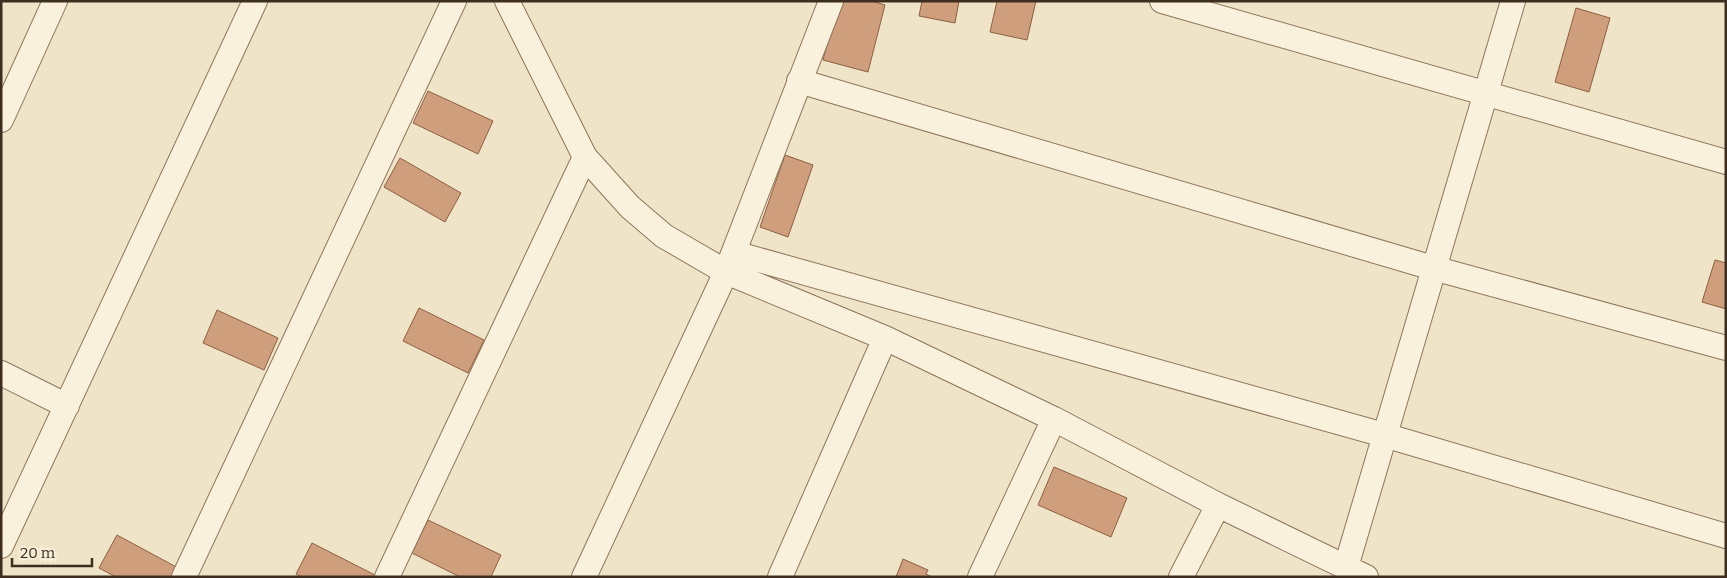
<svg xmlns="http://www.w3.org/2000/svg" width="1727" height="578" font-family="Bitter,serif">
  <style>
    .building { fill: #cf9f7d; stroke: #8d5f41 }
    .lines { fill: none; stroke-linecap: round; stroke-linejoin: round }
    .minor-casing { stroke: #8d765c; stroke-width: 26 }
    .minor { stroke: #faf1dc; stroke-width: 24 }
  </style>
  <rect width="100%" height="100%" fill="#f0e4c8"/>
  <path class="building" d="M838,1H872L885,5L868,72L823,60Z
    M922,1H959L955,23L919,16Z
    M997,1H1036L1027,40L990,32Z
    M1576,8L1610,18L1589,92L1555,82Z
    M428,91L493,121L478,154L413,123Z
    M785,155L813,165L788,237L760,227Z
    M400,158L461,193L445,222L384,187Z
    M1715,260L1726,263V309L1702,302Z
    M419,308L484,340L468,373L403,341Z
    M217,310L278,338L264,370L203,343Z
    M1054,467L1127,498L1111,537L1038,505Z
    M428,520L501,555L491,577H460L412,553Z
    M117,535L180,569L175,577H116L99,568Z
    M312,543L377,576V577H302L296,574Z
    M903,559L928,570L926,574L932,577H896Z"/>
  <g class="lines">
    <g class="minor-casing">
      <path id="minor" d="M507,1L585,157L630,207L664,236L726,272L885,338L1054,419L1218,505L1366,577
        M1162,1L1726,162
        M799,81L1433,268L1726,348
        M1,120L55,1
        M734,253L1384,435L1726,536
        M1,373L67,406
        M1,546L255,1
        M1346,567L1513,1
        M184,577L454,1
        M387,577L585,157
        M584,577L726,272L831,1
        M780,577L885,338
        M980,577L1054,419
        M1181,577L1218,505"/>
    </g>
    <use href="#minor" class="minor"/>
  </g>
  <rect width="1727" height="578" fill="none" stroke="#3d2e20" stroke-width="5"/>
  <path d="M12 558v8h80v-8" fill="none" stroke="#3d2e20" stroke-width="2.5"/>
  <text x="20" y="558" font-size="15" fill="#3d2e20" stroke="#f7eed8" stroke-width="4" paint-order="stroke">20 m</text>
</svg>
